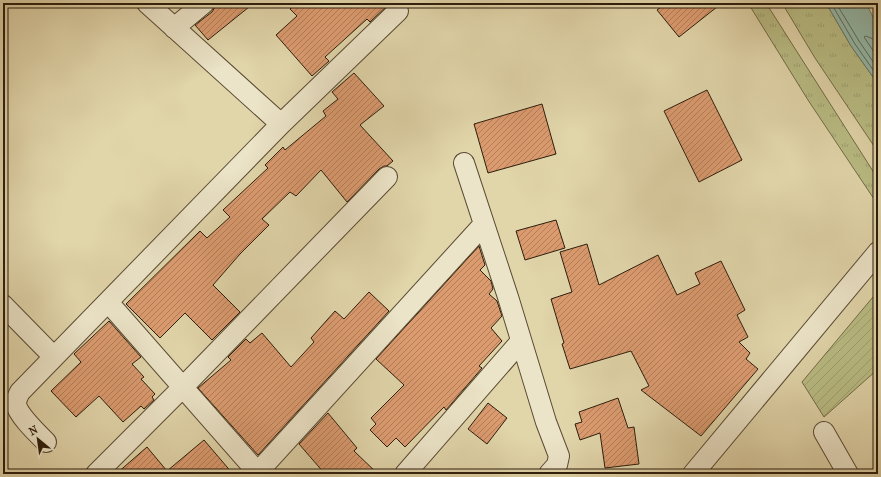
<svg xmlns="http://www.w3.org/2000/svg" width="881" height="477" font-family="'IM FELL French Canon',serif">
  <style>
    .grass { fill: url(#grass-tufts); stroke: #736c48 }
    .garden { fill: url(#garden-furrows); stroke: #736c48 }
    .water { fill: #94b9a9; stroke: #6b7b6a }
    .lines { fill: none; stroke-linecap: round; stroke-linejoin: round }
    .shore { stroke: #606b5a; stroke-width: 1 }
    .building { fill: url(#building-hatch); stroke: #2d1d0c }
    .minor-casing { stroke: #5a4b34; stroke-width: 22 }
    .minor { stroke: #ece4c8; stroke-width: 20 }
  </style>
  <defs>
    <pattern id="grass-tufts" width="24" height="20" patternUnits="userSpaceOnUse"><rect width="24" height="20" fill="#b9bc84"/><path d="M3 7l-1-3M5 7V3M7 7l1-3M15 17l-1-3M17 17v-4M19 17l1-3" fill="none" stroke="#9fa171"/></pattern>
    <pattern id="garden-furrows" width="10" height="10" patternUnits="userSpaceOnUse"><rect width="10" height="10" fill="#b9bc84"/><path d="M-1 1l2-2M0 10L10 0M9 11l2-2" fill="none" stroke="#9fa171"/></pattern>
    <pattern id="building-hatch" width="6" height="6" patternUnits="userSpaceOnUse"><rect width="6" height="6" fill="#db9b6f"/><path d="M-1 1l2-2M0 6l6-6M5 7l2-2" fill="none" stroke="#b27e5a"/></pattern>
  </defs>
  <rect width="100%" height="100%" fill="#e1d5aa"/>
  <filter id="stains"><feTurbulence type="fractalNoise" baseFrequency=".005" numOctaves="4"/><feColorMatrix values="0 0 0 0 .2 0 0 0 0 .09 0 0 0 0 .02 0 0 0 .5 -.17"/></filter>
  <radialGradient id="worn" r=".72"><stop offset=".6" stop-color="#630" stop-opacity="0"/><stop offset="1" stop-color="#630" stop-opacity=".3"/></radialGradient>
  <path class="grass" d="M748,3H766L878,179V205L808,100Z
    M782,3H826L851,46L878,84V152L815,58Z"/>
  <path class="garden" d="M878,291V369L824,417L802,382Z"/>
  <path class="water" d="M826,3H866L878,27V84L851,46Z"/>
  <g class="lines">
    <path class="shore" d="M831,3L855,44L878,77
      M836,3L859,41L878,69
      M878,39H873L866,36L864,37L878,58"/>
  </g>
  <path class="building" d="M215,3H254L208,40L195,25L212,12L215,7Z
    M296,3H390L370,22L367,19L325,57L329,61L312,76L276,35L297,16L290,9Z
    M667,3H722L679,37L657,10Z
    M354,73L384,106L360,125L393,161L387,166H384L379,169L347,202L321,170L296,196L290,192L262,219L269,225L240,254L213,285L240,312L212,340L185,313L160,338L126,304L200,231L207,238L230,217L223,210L268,168L265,165L283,147L285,150L326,116L323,111L338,99L332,92Z
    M707,90L742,160L699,182L664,111Z
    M542,104L556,154L488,173L474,124Z
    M556,220L565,248L525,260L516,231Z
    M587,244L599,285L658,255L677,295L700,284L695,273L721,261L745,310L737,315L748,337L739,342L750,353L746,359L758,369L701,436L641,390L649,386L631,351L570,369L562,344L564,343L551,299L572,292L560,252Z
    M479,246L485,265L480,270L491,281L493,289L489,294L497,301L502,316L491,328L502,341L479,366L482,368L446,410L444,407L405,447L396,438L387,447L370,430L376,424L371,418L404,385L376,359Z
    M369,292L389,311L258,455L198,388L231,360L228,357L246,339L250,343L262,333L291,367L314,342L311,338L335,311L344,319Z
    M109,321L141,357L132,364L144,377L141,379L155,394L152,397L154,400L144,409L141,406L123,422L99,396L76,417L51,391L81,362L74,354Z
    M618,398L628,428L634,427L639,464L605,468L600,433L580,440L575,424L582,422L579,412Z
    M488,403L507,418L487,444L468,429Z
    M328,413L357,448L354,451L378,474H325L299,444Z
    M204,440L233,474H116L147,447L167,471Z"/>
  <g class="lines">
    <g class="minor-casing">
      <path id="minor" d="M147,3L281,124
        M174,28L204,3
        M464,163L508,297L546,422L559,456L557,465L549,474
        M108,302L259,474
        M3,305L54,357
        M824,432L848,474
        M46,442C37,433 18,415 16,404C16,399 18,396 20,392L281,124L398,11
        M257,473L484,224
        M96,474L183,387L387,177
        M405,474L521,341
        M693,474L878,252"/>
    </g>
    <use href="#minor" class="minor"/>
  </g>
  <rect width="881" height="477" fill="none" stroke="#e1d5aa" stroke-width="16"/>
  <rect x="4" y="4" width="873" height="469" fill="none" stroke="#2d1d0c" stroke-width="2"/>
  <rect x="8" y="8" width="865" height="461" fill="none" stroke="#2d1d0c"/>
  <g transform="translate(38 439) rotate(331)" stroke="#ece4c8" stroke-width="3" paint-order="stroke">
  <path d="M0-3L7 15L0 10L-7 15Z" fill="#2d1d0c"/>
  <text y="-6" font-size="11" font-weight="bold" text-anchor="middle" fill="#2d1d0c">N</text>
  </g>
  <rect width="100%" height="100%" filter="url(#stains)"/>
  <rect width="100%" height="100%" fill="url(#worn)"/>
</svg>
